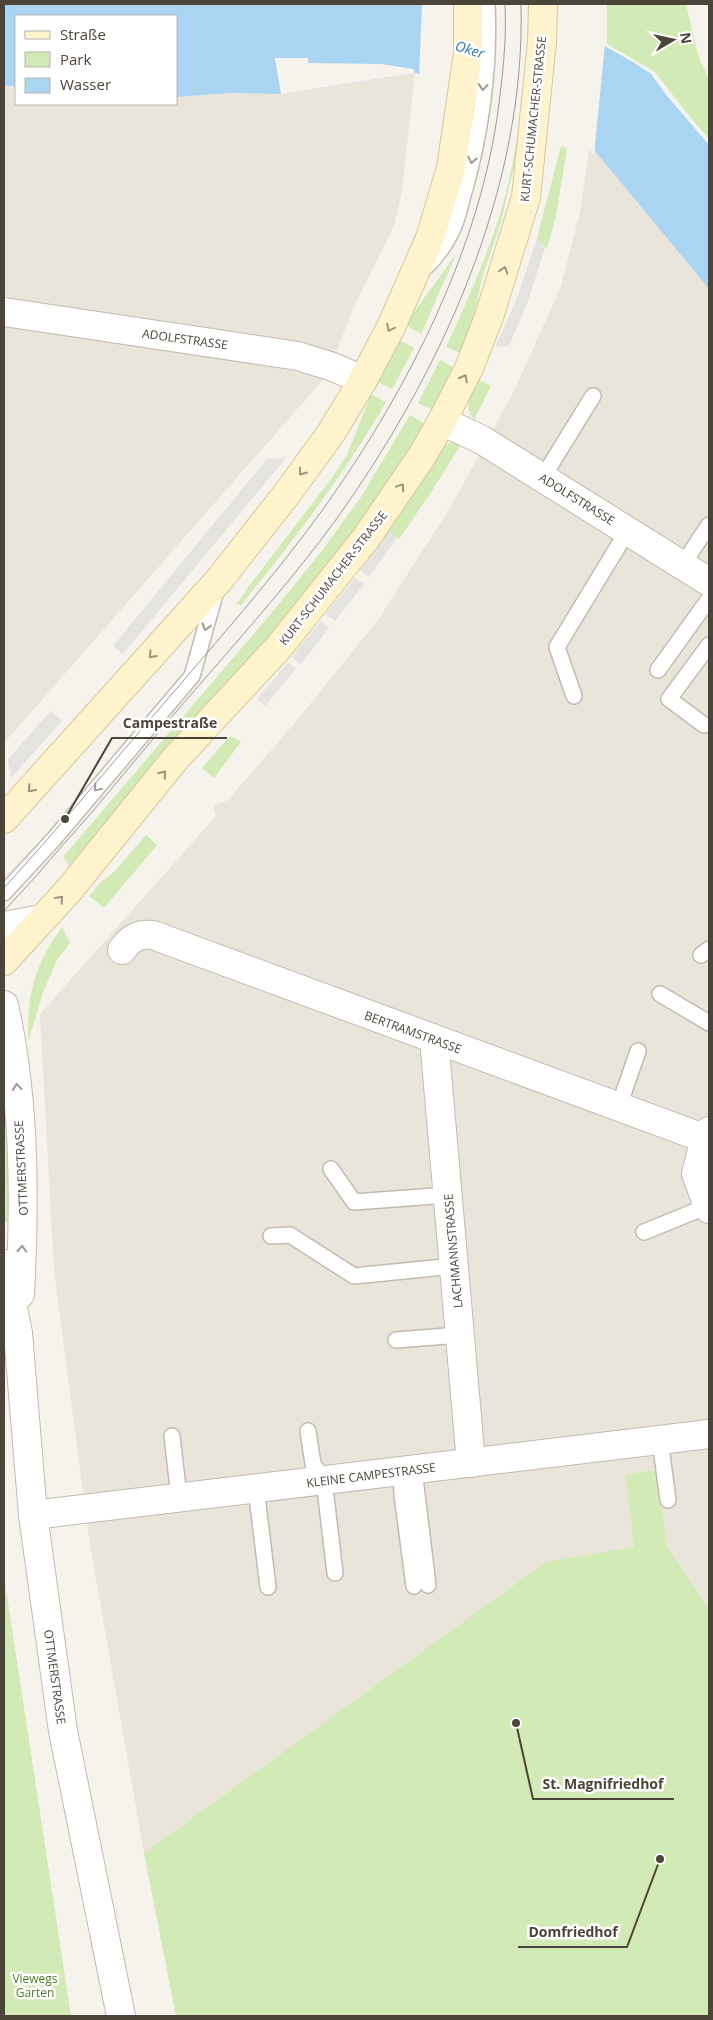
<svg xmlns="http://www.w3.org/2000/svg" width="713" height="2020" font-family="'Open Sans',sans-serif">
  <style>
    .residential { fill: #eae5da }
    .green { fill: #d2eab5 }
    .parking { fill: #e5e3e0 }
    .water { fill: #a9d4f2 }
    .pier { fill: #f6f3ec }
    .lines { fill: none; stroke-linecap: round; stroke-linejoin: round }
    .service-casing { stroke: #c2bbae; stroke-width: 18 }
    .minor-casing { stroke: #c2bbae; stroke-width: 30 }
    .tertiary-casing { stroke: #c2bbae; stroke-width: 30 }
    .secondary-casing { stroke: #d6c79b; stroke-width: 30 }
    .service { stroke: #fff; stroke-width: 15 }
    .minor { stroke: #fff; stroke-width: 28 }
    .tertiary { stroke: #fff; stroke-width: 28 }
    .secondary { stroke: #fff3cd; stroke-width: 28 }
    .tram { stroke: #9a9a9a; stroke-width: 1 }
    .oneway { stroke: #9c9892 }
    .oneway2 { stroke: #9c937c }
    .labels { text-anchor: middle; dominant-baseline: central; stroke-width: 5; stroke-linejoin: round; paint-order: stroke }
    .street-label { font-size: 12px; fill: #4b4439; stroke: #fff }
    .park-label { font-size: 12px; fill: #4a7f2a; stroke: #fff }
    .water-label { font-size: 14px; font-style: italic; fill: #2e7ab2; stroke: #fff }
    .leader { fill: none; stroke: #4b4439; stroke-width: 2 }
    .callout-dot { fill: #4b4439; stroke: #fff; stroke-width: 2 }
    .callout-label { font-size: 14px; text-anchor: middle; font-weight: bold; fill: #4b4439; stroke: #fff; stroke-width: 5; stroke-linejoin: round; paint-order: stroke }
  </style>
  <rect width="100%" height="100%" fill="#f6f3ec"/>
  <path class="residential" d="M415,73L402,191L394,226L354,306L328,374L4,743V85L16,88V104H176V97L230,93L281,94Z
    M590,145L709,289V1610L667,1547L657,1470L625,1474L634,1547L546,1562L144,1853L90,1545L54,1271L40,1014L216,816L213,806L228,800L293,725L378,620L450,508L513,393L560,289L580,212Z"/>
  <path class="green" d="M607,4H686L698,55L709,80V139L690,117L655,72L607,44Z
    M520,123L524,124L501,222L481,281L472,329L463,354L446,347C465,306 483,266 497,223C508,191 514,156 520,123Z
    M561,146L567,148L556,216L547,249L537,238Z
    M454,256L455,257L421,334L406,325C420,301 439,280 454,256Z
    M399,340L414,348L392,389L378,382Z
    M440,360L455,368L432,410L418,403Z
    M479,380L491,386L474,420C462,407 472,393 479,380Z
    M371,394L386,402C344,475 294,540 241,605L237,604L249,586L334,475L347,455Z
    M410,415L425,424L374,503L333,560L281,626L164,754L69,866L63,857L269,616L321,552L361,497Z
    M456,442L462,443L430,494L399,539L388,531L418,488L440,450L449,443Z
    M230,736L241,742L214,778L202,768Z
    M146,835L157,845L104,908L89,896L100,883L115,871Z
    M62,927L70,943L57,960L43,992L28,1042C27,994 34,966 62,927Z
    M4,1102L13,1219L11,1223H8L5,1221Z
    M657,1470L667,1547L709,1610V2016H176L144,1853L546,1562L634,1547L625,1474Z
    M4,1576L71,2016H4Z"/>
  <path class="parking" d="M537,238L545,248L527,304L509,346L495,347L516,301Z
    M286,458L123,654L113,646L267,459Z
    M388,531L397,538L369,577L360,570Z
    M355,578L364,584L335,621L326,614Z
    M321,621L329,628L301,664L292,657Z
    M288,662L296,669L265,706L257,699Z
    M51,711L62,721L11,778L8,759Z"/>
  <path class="water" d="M4,4H503L599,43L633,62L651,74L667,96L709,145V289L590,145L416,73L281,94L230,93L176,97V16H16V87L4,85Z"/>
  <path class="pier" d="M422,4H509L605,43L594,156L588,147L419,77Z
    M275,58H308V63L381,64L413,69L415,73L281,94Z"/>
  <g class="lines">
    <g class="service-casing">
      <path id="service" d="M427,266C438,255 448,240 454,226C459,214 461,201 465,189C481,130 490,65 487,4
        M543,477L593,396
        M683,564L709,525
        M658,670L709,599
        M574,696L557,647L628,530
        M704,725L669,699L709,645
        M4,893L53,840L192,676L216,591
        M701,955L709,949
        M660,994L709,1023
        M619,1106L638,1051
        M331,1169L354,1202L448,1195
        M644,1232L708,1206
        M271,1236L290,1235L354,1276L454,1266
        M396,1340L460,1335
        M308,1431L313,1464L324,1480L335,1573
        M172,1436L179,1497
        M660,1440L668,1500
        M414,1470L428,1585
        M401,1471L402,1495L414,1586
        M256,1488L268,1587"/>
    </g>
    <g class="minor-casing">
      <path id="minor" d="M4,312L298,356L333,367L363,380
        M442,421L482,440L709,582
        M4,926L42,919
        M122,950C131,938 137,934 153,935L709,1140
        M434,1039L471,1463
        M709,1131L705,1138L696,1174L709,1209
        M33,1515L709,1434"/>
    </g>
    <g class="tertiary-casing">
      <path id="tertiary" d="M4,1005C25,1099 25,1198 20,1294
        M4,1264L18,1333L33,1515L63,1731L121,2016"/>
    </g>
    <g class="secondary-casing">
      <path id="secondary" d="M4,819L219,580L286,495L331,433L363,380L391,327L430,238L451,168L468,53V4
        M4,961L69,890L176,758L279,647L366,538L422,456L442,421L469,368L489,317L526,197L542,42L543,4"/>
    </g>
    <use href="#service" class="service"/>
    <use href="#minor" class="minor"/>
    <use href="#tertiary" class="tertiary"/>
    <use href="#secondary" class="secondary"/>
    <path class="tram" d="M4,888C59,828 111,764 165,702C218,640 273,578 321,512C403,398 476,258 497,118C502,81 507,42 505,4
      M4,911L38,874C55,853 74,833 92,812C128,769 164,725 201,683C247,630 294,577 335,521C441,373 526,189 521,4"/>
  </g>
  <defs><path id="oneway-chevron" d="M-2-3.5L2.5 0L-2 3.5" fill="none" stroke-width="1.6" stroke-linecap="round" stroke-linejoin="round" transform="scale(1.25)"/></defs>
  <g class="oneway">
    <use href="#oneway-chevron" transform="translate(483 87) rotate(95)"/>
    <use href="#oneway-chevron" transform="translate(472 160) rotate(102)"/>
    <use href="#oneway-chevron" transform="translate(206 627) rotate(106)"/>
    <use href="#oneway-chevron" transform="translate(97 788) rotate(130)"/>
    <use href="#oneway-chevron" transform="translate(17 1087) rotate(-95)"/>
    <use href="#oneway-chevron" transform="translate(22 1249) rotate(-87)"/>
  </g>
  <g class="oneway2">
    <use href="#oneway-chevron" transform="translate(504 270) rotate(-73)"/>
    <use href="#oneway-chevron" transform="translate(390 328) rotate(116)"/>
    <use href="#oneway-chevron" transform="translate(464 378) rotate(-63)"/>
    <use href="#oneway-chevron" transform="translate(302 472) rotate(125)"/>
    <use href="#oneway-chevron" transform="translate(401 487) rotate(-56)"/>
    <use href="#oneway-chevron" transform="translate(152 655) rotate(132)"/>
    <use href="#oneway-chevron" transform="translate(163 774) rotate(-51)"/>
    <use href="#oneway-chevron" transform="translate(31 789) rotate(132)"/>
    <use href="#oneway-chevron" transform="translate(60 899) rotate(-48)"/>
  </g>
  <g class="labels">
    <g class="street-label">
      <text transform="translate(533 119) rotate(-84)">KURT-SCHUMACHER-STRASSE</text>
      <text transform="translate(185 339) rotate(8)">ADOLFSTRASSE</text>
      <text transform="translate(577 499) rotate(32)">ADOLFSTRASSE</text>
      <text transform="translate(333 578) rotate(-52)">KURT-SCHUMACHER-STRASSE</text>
      <text transform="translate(413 1032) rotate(20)">BERTRAMSTRASSE</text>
      <text transform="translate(21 1168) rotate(-93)">OTTMERSTRASSE</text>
      <text transform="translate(453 1251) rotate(-95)">LACHMANNSTRASSE</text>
      <text transform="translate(371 1475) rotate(-7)">KLEINE CAMPESTRASSE</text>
      <text transform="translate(55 1677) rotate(82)">OTTMERSTRASSE</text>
    </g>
    <g class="park-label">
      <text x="35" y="1978">Viewegs<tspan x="35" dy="14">Garten</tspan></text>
    </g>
    <g class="water-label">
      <text transform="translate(470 49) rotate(17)">Oker</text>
    </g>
  </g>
  <path class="leader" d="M65 819L112 738H227M516 1723L533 1799H674M660 1859L627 1947H518"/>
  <g class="callout-dot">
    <circle cx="65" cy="819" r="5"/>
    <circle cx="516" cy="1723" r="5"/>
    <circle cx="660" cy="1859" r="5"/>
  </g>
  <g class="callout-label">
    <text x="170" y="728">Campestraße</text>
    <text x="603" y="1789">St. Magnifriedhof</text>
    <text x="573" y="1937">Domfriedhof</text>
  </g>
  <rect width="713" height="2020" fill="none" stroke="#4b4439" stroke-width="10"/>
  <rect x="15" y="15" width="162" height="90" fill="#ffffff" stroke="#b7b4b0"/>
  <rect x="25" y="31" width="25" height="8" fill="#fff3cd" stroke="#b7b4b0"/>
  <text x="60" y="40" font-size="15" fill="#4b4439">Straße</text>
  <rect x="25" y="52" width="25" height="15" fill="#d2eab5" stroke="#b7b4b0"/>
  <text x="60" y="65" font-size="15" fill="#4b4439">Park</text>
  <rect x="25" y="78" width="25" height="15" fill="#a9d4f2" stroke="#b7b4b0"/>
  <text x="60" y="90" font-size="15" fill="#4b4439">Wasser</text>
  <g transform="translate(673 40) rotate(81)" stroke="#ffffff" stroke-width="4" paint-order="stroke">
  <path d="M0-4L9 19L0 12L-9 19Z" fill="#4b4439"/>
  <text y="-8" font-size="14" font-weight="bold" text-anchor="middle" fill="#4b4439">N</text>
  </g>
</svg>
